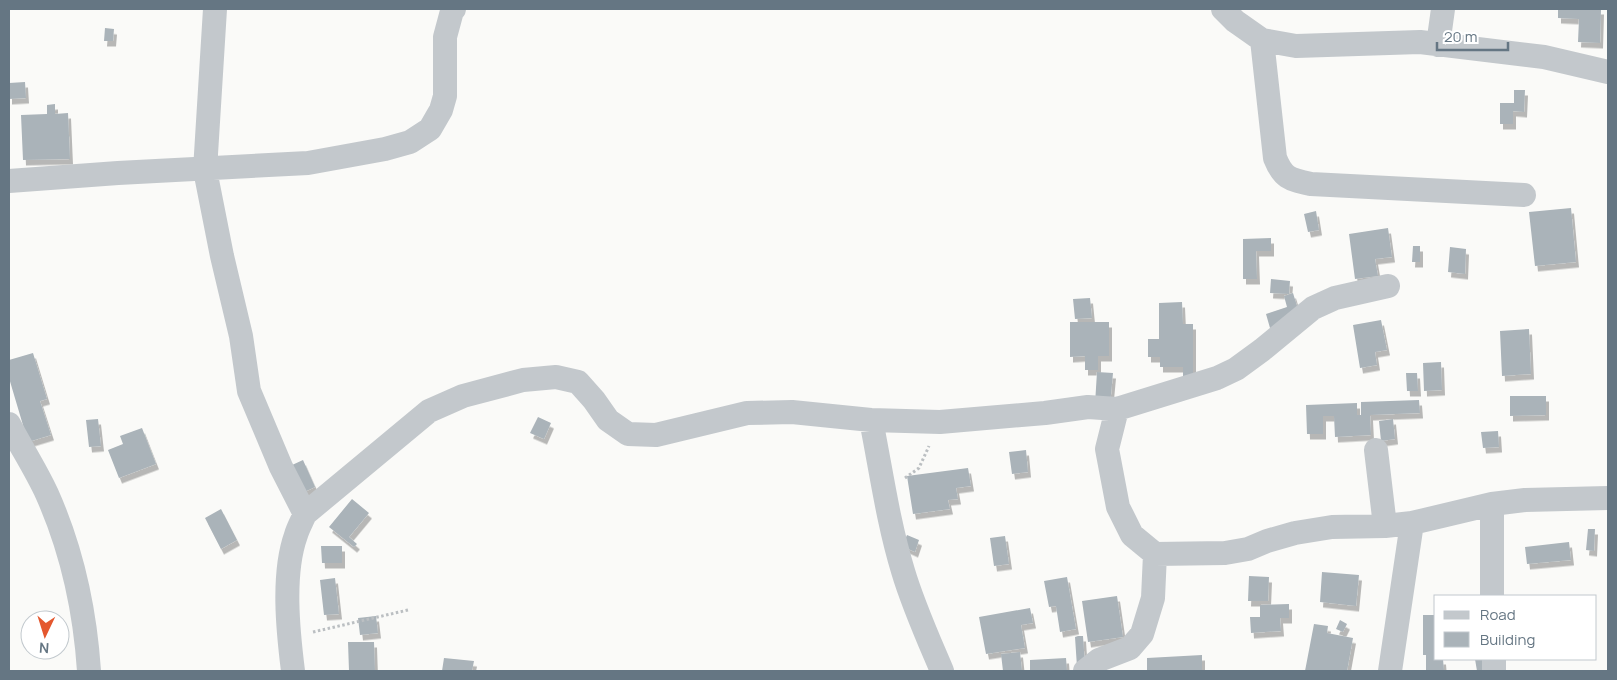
<svg xmlns="http://www.w3.org/2000/svg" width="1617" height="680" font-family="Manrope,sans-serif">
  <style>
    .building { fill: #aab3b9; filter: url(#shadow) }
    .lines { fill: none; stroke-linecap: round; stroke-linejoin: round }
    .path { stroke: #bbbfc2; stroke-width: 3; stroke-dasharray: 2.5 2.5; stroke-linecap: butt }
    .minor { stroke: #c3c8cc; stroke-width: 24 }
  </style>
  <defs>
    <filter id="shadow"><feDropShadow dx="3" dy="5.5" stdDeviation="0" flood-color="#0004"/></filter>
  </defs>
  <rect width="100%" height="100%" fill="#fafaf8"/>
  <path class="building" d="M1558,9H1601L1600,43L1578,42L1579,19L1558,18Z
    M105,28L114,29L113,41H104Z
    M25,82L26,98L9,99V83Z
    M1514,90H1525L1524,112L1513,111V124H1500V103H1514Z
    M55,104V114L68,113L70,159L23,160L21,115L47,114V105Z
    M1571,208L1576,262L1535,266L1529,212Z
    M1316,211L1319,230L1308,232L1304,214Z
    M1388,228L1392,257L1375,259L1378,276L1355,279L1349,234Z
    M1271,238V251H1256L1257,279H1243V239Z
    M1413,246H1420V262H1412Z
    M1450,247L1466,249L1465,274L1448,272Z
    M1271,279L1290,281L1289,294L1270,293Z
    M1293,293L1301,319L1270,328L1266,314L1287,307L1284,296Z
    M1090,298L1092,318L1075,319L1073,299Z
    M1182,302L1183,324H1193V385H1183V367H1160V357H1148V339H1159V303Z
    M1381,320L1387,350L1375,352L1377,365L1360,368L1353,325Z
    M1070,322H1109V356H1098V370H1085V356L1070,357Z
    M1529,329L1531,374L1502,376L1500,331Z
    M33,353L47,399L40,401L51,435L28,442L9,378V360Z
    M1441,362L1442,390L1424,391L1423,363Z
    M1097,372L1113,373L1110,405L1095,404Z
    M1406,373H1417L1418,391H1407Z
    M1510,396H1546V415L1510,416Z
    M1419,400L1420,413L1370,415L1371,435L1335,437L1334,416H1323V434H1307L1306,405L1357,403V415H1361V402Z
    M538,417L551,423L544,439L530,433Z
    M98,419L101,446L89,447L86,420Z
    M1393,419L1395,439L1381,441L1379,421Z
    M142,428L156,464L119,478L108,450L123,444L120,436Z
    M1498,431L1499,447L1483,448L1481,432Z
    M1026,450L1028,472L1012,474L1009,452Z
    M303,460L315,487L291,498L279,471Z
    M968,468L971,486L956,488L958,499L948,500L950,509L913,514L907,476Z
    M352,499L369,513L349,537L357,544L354,547L329,527Z
    M221,509L237,540L221,549L205,518Z
    M1588,529H1595L1594,551L1586,550Z
    M907,535L919,540L915,552L902,546Z
    M1005,536L1009,564L994,566L990,538Z
    M1569,542L1571,560L1527,564L1525,547Z
    M321,546H342V563H322Z
    M1322,572L1359,575L1356,606L1320,602Z
    M1249,576L1269,577L1268,601H1248Z
    M1067,577L1076,629L1060,632L1056,606L1049,607L1044,581Z
    M335,578L339,614L324,615L320,580Z
    M1117,596L1123,637L1088,642L1082,601Z
    M1289,604V618H1280L1281,631L1251,633L1250,617H1260V605Z
    M1030,608L1033,623L1021,625L1025,648L986,654L979,617Z
    M1423,615H1436V659H1443L1444,671H1426V655H1423Z
    M376,616L378,633L360,635L358,618Z
    M1340,620L1347,624L1343,632L1336,629Z
    M1314,624L1328,626L1327,633L1353,638L1347,671H1305Z
    M1078,636H1083L1085,666L1077,667L1075,637Z
    M348,642H374L375,671H349Z
    M1020,652L1022,671H1003L1001,654Z
    M1202,655V671H1147V658Z
    M444,658L474,661L472,671H442Z
    M1066,658L1067,671H1030V660Z
    M1475,659H1488L1490,671H1477Z"/>
  <g class="lines">
    <path class="path" d="M905,478L919,468L929,446
      M313,632L408,610"/>
    <path class="minor" d="M215,9L205,170L222,256L241,336L249,391L281,467L305,514
      M1223,9L1235,21L1262,40L1296,46L1420,42L1544,57L1608,72
      M1262,40L1275,158C1283,178 1289,179 1311,184L1524,195
      M1438,45L1443,9
      M9,181L118,173L308,163L385,149L410,142L430,129L441,110L445,96V37L452,11L454,9
      M1117,409L1107,449L1118,507L1132,535L1155,554L1225,553L1248,549L1267,541L1295,533L1332,527L1385,526L1412,523L1492,504L1525,500L1608,498
      M871,420C881,470 888,522 903,571C913,605 928,638 942,671
      M9,424C21,447 36,470 47,494C72,550 85,611 89,671
      M1376,450L1385,526
      M1492,596V504
      M1494,659V671
      M293,671C288,631 282,574 296,535C298,528 302,521 305,514L429,411L463,396L523,380L556,377L578,382L594,400L608,420L628,434L656,435L747,413L792,412L871,420L940,422L1045,413L1088,407L1117,409L1217,378L1236,369L1262,350L1313,308L1335,298L1388,286
      M1085,671L1099,660L1130,648L1142,634L1153,598L1155,554
      M1390,671L1412,523"/>
  </g>
  <rect width="1617" height="680" fill="none" stroke="#657683" stroke-width="20"/>
  <rect x="1434" y="595" width="162" height="65" fill="#ffffff" stroke="#c1c8cd"/>
  <rect x="1444" y="611" width="25" height="8" fill="#c3c8cc" stroke="#c1c8cd"/>
  <text x="1480" y="620" font-size="15" fill="#657683">Road</text>
  <rect x="1444" y="632" width="25" height="15" fill="#aab3b9" stroke="#c1c8cd"/>
  <text x="1480" y="645" font-size="15" fill="#657683">Building</text>
  <g transform="translate(45 635) rotate(184)"><circle r="24" fill="#ffffff" stroke="#c1c8cd"/>
  <path d="M0-4L9 19L0 12L-9 19Z" fill="#e4572e"/>
  <text y="-8" font-size="14" font-weight="bold" text-anchor="middle" fill="#657683">N</text>
  </g>
  <path d="M1437 42v8h71v-8" fill="none" stroke="#657683" stroke-width="2.5"/>
  <text x="1444" y="42" font-size="15" fill="#657683" stroke="#ffffff" stroke-width="4" paint-order="stroke">20 m</text>
</svg>
